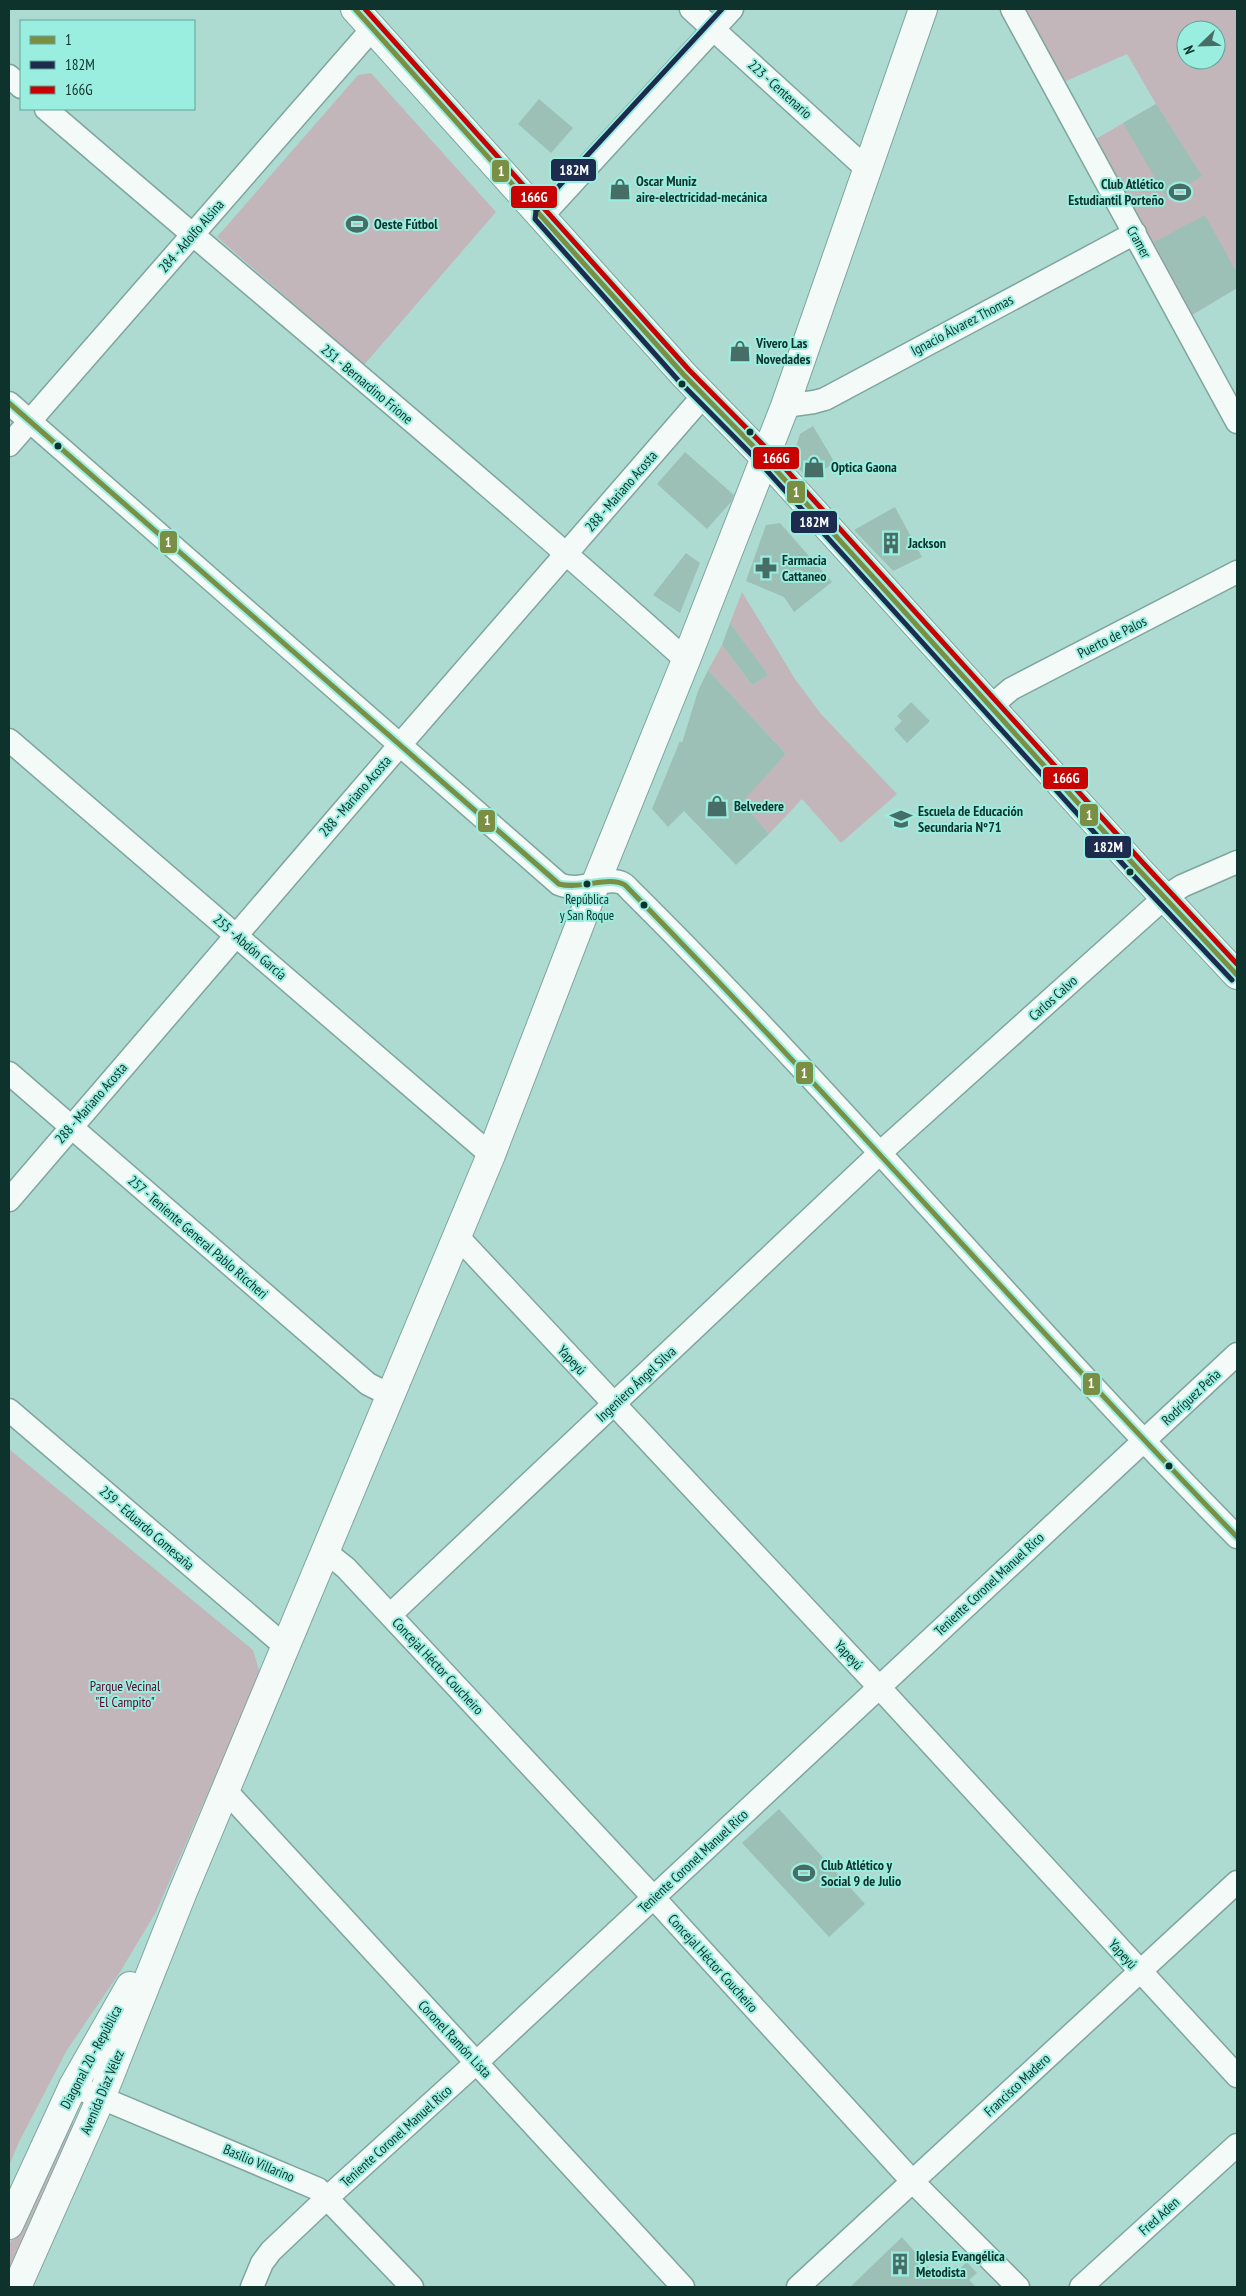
<svg xmlns="http://www.w3.org/2000/svg" width="1246" height="2296" font-family="'PT Sans Narrow',sans-serif">
  <style>
    .green { fill: #c3b6bb; fill-rule: evenodd }
    .building { fill: #9cc0b5 }
    .lines { fill: none; stroke-linecap: round; stroke-linejoin: round }
    .minor-casing { stroke: #7fa59e; stroke-width: 25 }
    .major-casing { stroke: #7fa59e; stroke-width: 30 }
    .minor { stroke: #f3faf8; stroke-width: 22 }
    .major { stroke: #f3faf8; stroke-width: 28 }
    .bus-1-casing { stroke: #9aeedf; stroke-width: 9 }
    .bus-2-casing { stroke: #9aeedf; stroke-width: 9 }
    .bus-3-casing { stroke: #9aeedf; stroke-width: 9 }
    .bus-1 { stroke: #7a8e44; stroke-width: 5 }
    .bus-2 { stroke: #1d2b4f; stroke-width: 5 }
    .bus-3 { stroke: #c70201; stroke-width: 5 }
    .bus-dot { fill: #0e322c; stroke: #9aeedf; stroke-width: 2 }
    .labels { text-anchor: middle; dominant-baseline: central; stroke-width: 4; stroke-linejoin: round; paint-order: stroke }
    .bus-label { font-size: 13px; fill: #0e322c; stroke: #9aeedf }
    .street-label { font-size: 14px; fill: #0e322c; stroke: #9aeedf }
    .poi-label { font-size: 14px; font-weight: bold; fill: #0e322c; stroke: #9aeedf; text-anchor: start }
    .park-label { font-size: 14px; fill: #5e052c; stroke: #9aeedf }
    .line-badge { stroke: #9aeedf; stroke-width: 2 }
    .badge-label { font-size: 14px; text-anchor: middle; font-weight: bold; fill: #fff }
  </style>
  <rect width="100%" height="100%" fill="#addbd2"/>
  <path class="green" d="M1023,9H1237V288L1189,317L1094,140L1156,104L1127,54L1064,82ZM1186,30H1216V60H1186Z
    M371,73L496,212L364,365L217,237L358,75Z
    M742,592L795,679L821,714L897,794L841,843L802,799L769,834L741,801L786,754L708,670L722,645L752,685L767,675L730,623Z
    M9,1449L253,1650L260,1673L156,1912L120,1972L67,2050L19,2142L9,2166Z
    M73,2112V2124L9,2275V2246L66,2121Z"/>
  <path class="building" d="M539,99L573,128L551,153L518,124Z
    M1156,104L1202,176L1166,197L1123,123Z
    M1205,215L1237,273V288L1193,314L1154,242Z
    M813,426L835,463L808,478L795,465L794,453L800,434Z
    M685,452L734,495L731,502L707,529L657,484Z
    M895,507L922,557L893,571L854,530Z
    M780,523L832,582L794,612L784,597L746,581L766,525Z
    M686,553L700,563L680,613L653,595Z
    M730,623L768,675L752,685L722,645Z
    M708,670L786,754L742,802L769,834L736,865L684,811L668,827L652,809L680,741L682,743L698,691Z
    M911,702L930,721L907,743L894,729L902,721L897,716Z
    M779,1809L865,1904L829,1937L742,1843Z
    M902,2237L935,2275L943,2269L947,2274L956,2266L959,2269L967,2262L977,2273L969,2280L976,2287H850Z"/>
  <g class="lines">
    <g class="minor-casing">
      <path id="minor" d="M691,9L868,170
        M1012,9L1237,422
        M9,76L21,87
        M46,109C259,293 477,472 686,660
        M542,216L732,9
        M9,403L559,884C582,894 605,875 622,883C625,884 628,888 631,891C841,1099 1029,1327 1237,1537
        M785,406L814,402L825,399L1135,233
        M9,445L373,28
        M990,707L1011,689L1237,572
        M9,740L491,1155
        M9,1073L368,1384L390,1395
        M9,1200L399,746L704,395
        M458,1237L879,1687L1237,2076
        M9,1410L286,1647
        M326,1552L346,1568L654,1898L913,2182L1018,2287
        M390,1615L881,1152L1164,898L1182,886L1237,862
        M227,1792L683,2287
        M73,2086L318,2189L412,2287
        M252,2287L262,2263L271,2251L328,2197L477,2062L1237,1354
        M798,2287L1237,1882
        M1081,2287L1237,2145"/>
    </g>
    <g class="major-casing">
      <path id="major" d="M355,9L684,375L765,458L1137,868L1237,975
        M9,2225L73,2086L130,1986
        M17,2287L101,2098L182,1894L491,1155L595,885L686,660L785,406L923,9"/>
    </g>
    <use href="#minor" class="minor"/>
    <use href="#major" class="major"/>
    <g class="bus-1-casing">
      <path id="bus-1" d="M355,9L684,375L765,458L1137,868L1237,975
        M9,403L559,884C581,890 609,875 625,885C834,1098 1029,1323 1237,1537"/>
    </g>
    <g class="bus-2-casing">
      <path id="bus-2" d="M722,9L536,211L535,219L678,380L760,463L1131,873L1232,980"/>
    </g>
    <g class="bus-3-casing">
      <path id="bus-3" d="M365,9L689,370L771,453L1143,863L1237,964"/>
    </g>
    <use href="#bus-1" class="bus-1"/>
    <use href="#bus-2" class="bus-2"/>
    <use href="#bus-3" class="bus-3"/>
  </g>
  <defs>
    <g id="shop-bare" transform="scale(1.725)"><path d="M-5-2.5h2.3a2.7 3.5 0 0 1 5.4 0H5L5.5 6h-11ZM-1.5-2.5h3a1.5 2.3 0 0 0-3 0Z" fill="#466d66" stroke="#9aeedf" stroke-width="2.5" paint-order="stroke"/></g>
    <g id="stadium-bare" transform="scale(1.725)"><path d="M0-5a6.5 5 0 1 0 0 10a6.5 5 0 1 0 0-10ZM-3.5-1.8h7v3.6h-7Z" fill="#466d66" stroke="#9aeedf" stroke-width="2.5" paint-order="stroke"/></g>
    <g id="building-bare" transform="scale(1.725)"><path d="M-4-6H4V6H1V3H-1V6H-4ZM-2.5-4.3h1.7v1.8h-1.7ZM.8-4.3h1.7v1.8H.8ZM-2.5-1h1.7V.8h-1.7ZM.8-1h1.7V.8H.8Z" fill="#466d66" stroke="#9aeedf" stroke-width="2.5" paint-order="stroke"/></g>
    <g id="pharmacy-bare" transform="scale(1.725)"><path d="M-2-6h4v4h4v4h-4v4h-4v-4h-4v-4h4Z" fill="#466d66" stroke="#9aeedf" stroke-width="2.5" paint-order="stroke"/></g>
    <g id="school-bare" transform="scale(1.725)"><path d="M0-5L7-2L0 1L-7-2ZM-4 1L0 2.5L4 1V4Q0 6-4 4Z" fill="#466d66" stroke="#9aeedf" stroke-width="2.5" paint-order="stroke"/></g>
  </defs>
  <g fill-rule="evenodd">
    <use href="#shop-bare" x="620" y="189"/>
    <use href="#stadium-bare" x="1180" y="192"/>
    <use href="#stadium-bare" x="357" y="224"/>
    <use href="#shop-bare" x="740" y="351"/>
    <use href="#shop-bare" x="814" y="467"/>
    <use href="#building-bare" x="891" y="543"/>
    <use href="#pharmacy-bare" x="766" y="568"/>
    <use href="#shop-bare" x="717" y="806"/>
    <use href="#school-bare" x="901" y="819"/>
    <use href="#stadium-bare" x="804" y="1873"/>
    <use href="#building-bare" x="900" y="2264"/>
  </g>
  <g class="bus-dot">
    <circle cx="682" cy="384" r="4.5"/>
    <circle cx="750" cy="432" r="4.5"/>
    <circle cx="58" cy="446" r="4.5"/>
    <circle cx="1130" cy="872" r="4.5"/>
    <circle cx="587" cy="884" r="4.5"/>
    <circle cx="644" cy="905" r="4.5"/>
    <circle cx="1169" cy="1466" r="4.5"/>
  </g>
  <g class="labels">
    <g class="bus-label">
      <text x="587" y="899">República<tspan x="587" dy="16">y San Roque</tspan></text>
    </g>
    <g class="street-label">
      <text transform="translate(780 89) rotate(42)">223 - Centenario</text>
      <text transform="translate(191 236) rotate(-49)">284 - Adolfo Alsina</text>
      <text transform="translate(1139 242) rotate(61)">Cramer</text>
      <text transform="translate(962 325) rotate(-28)">Ignacio Álvarez Thomas</text>
      <text transform="translate(367 384) rotate(40)">251 - Bernardino Frione</text>
      <text transform="translate(621 491) rotate(-49)">288 - Mariano Acosta</text>
      <text transform="translate(1112 637) rotate(-27)">Puerto de Palos</text>
      <text transform="translate(355 796) rotate(-49)">288 - Mariano Acosta</text>
      <text transform="translate(250 947) rotate(41)">255 - Abdón García</text>
      <text transform="translate(1053 998) rotate(-42)">Carlos Calvo</text>
      <text transform="translate(91 1103) rotate(-49)">288 - Mariano Acosta</text>
      <text transform="translate(198 1237) rotate(41)">257 - Teniente General Pablo Riccheri</text>
      <text transform="translate(572 1360) rotate(47)">Yapeyú</text>
      <text transform="translate(636 1384) rotate(-43)">Ingeniero Ángel Silva</text>
      <text transform="translate(1191 1397) rotate(-43)">Rodríguez Peña</text>
      <text transform="translate(147 1528) rotate(41)">259 - Eduardo Comesaña</text>
      <text transform="translate(989 1584) rotate(-43)">Teniente Coronel Manuel Rico</text>
      <text transform="translate(849 1655) rotate(47)">Yapeyú</text>
      <text transform="translate(438 1666) rotate(47)">Concejal Héctor Coucheiro</text>
      <text transform="translate(693 1861) rotate(-43)">Teniente Coronel Manuel Rico</text>
      <text transform="translate(1123 1954) rotate(48)">Yapeyú</text>
      <text transform="translate(713 1963) rotate(48)">Concejal Héctor Coucheiro</text>
      <text transform="translate(455 2039) rotate(47)">Coronel Ramón Lista</text>
      <text transform="translate(91 2057) rotate(-62)">Diagonal 20 - República</text>
      <text transform="translate(1017 2085) rotate(-43)">Francisco Madero</text>
      <text transform="translate(102 2092) rotate(-67)">Avenida Díaz Vélez</text>
      <text transform="translate(396 2136) rotate(-42)">Teniente Coronel Manuel Rico</text>
      <text transform="translate(259 2163) rotate(23)">Basilio Villarino</text>
      <text transform="translate(1159 2216) rotate(-42)">Fred Aden</text>
    </g>
    <g class="poi-label">
      <text x="636" y="181">Oscar Muniz<tspan x="636" dy="16">aire-electricidad-mecánica</tspan></text>
      <text x="1164" y="184" text-anchor="end">Club Atlético<tspan x="1164" dy="16">Estudiantil Porteño</tspan></text>
      <text x="374" y="224">Oeste Fútbol</text>
      <text x="756" y="343">Vivero Las<tspan x="756" dy="16">Novedades</tspan></text>
      <text x="831" y="467">Optica Gaona</text>
      <text x="908" y="543">Jackson</text>
      <text x="782" y="560">Farmacia<tspan x="782" dy="16">Cattaneo</tspan></text>
      <text x="734" y="806">Belvedere</text>
      <text x="918" y="811">Escuela de Educación<tspan x="918" dy="16">Secundaria N°71</tspan></text>
      <text x="821" y="1865">Club Atlético y<tspan x="821" dy="16">Social 9 de Julio</tspan></text>
      <text x="916" y="2256">Iglesia Evangélica<tspan x="916" dy="16">Metodista</tspan></text>
    </g>
    <g class="park-label">
      <text x="125" y="1686">Parque Vecinal<tspan x="125" dy="16">"El Campito"</tspan></text>
    </g>
  </g>
  <g class="line-badge">
    <rect x="550" y="158" width="47" height="24" rx="5" fill="#1d2b4f"/>
    <rect x="491" y="159" width="19" height="24" rx="5" fill="#7a8e44"/>
    <rect x="510" y="185" width="48" height="24" rx="5" fill="#c70201"/>
    <rect x="752" y="446" width="48" height="24" rx="5" fill="#c70201"/>
    <rect x="786" y="480" width="20" height="24" rx="5" fill="#7a8e44"/>
    <rect x="790" y="510" width="48" height="24" rx="5" fill="#1d2b4f"/>
    <rect x="159" y="530" width="19" height="24" rx="5" fill="#7a8e44"/>
    <rect x="1042" y="766" width="47" height="24" rx="5" fill="#c70201"/>
    <rect x="1079" y="803" width="20" height="24" rx="5" fill="#7a8e44"/>
    <rect x="477" y="809" width="19" height="24" rx="5" fill="#7a8e44"/>
    <rect x="1084" y="835" width="48" height="24" rx="5" fill="#1d2b4f"/>
    <rect x="795" y="1061" width="19" height="24" rx="5" fill="#7a8e44"/>
    <rect x="1082" y="1372" width="19" height="24" rx="5" fill="#7a8e44"/>
  </g>
  <g class="badge-label">
    <text x="574" y="175">182M</text>
    <text x="501" y="176">1</text>
    <text x="534" y="202">166G</text>
    <text x="776" y="463">166G</text>
    <text x="796" y="497">1</text>
    <text x="814" y="527">182M</text>
    <text x="168" y="547">1</text>
    <text x="1066" y="783">166G</text>
    <text x="1089" y="820">1</text>
    <text x="487" y="825">1</text>
    <text x="1108" y="852">182M</text>
    <text x="804" y="1078">1</text>
    <text x="1091" y="1388">1</text>
  </g>
  <rect width="1246" height="2296" fill="none" stroke="#0e322c" stroke-width="20"/>
  <rect x="20" y="20" width="175" height="90" fill="#9aeedf" stroke="#62a397"/>
  <rect x="30" y="36" width="25" height="8" fill="#7a8e44" stroke="#62a397"/>
  <text x="65" y="45" font-size="15" fill="#0e322c">1</text>
  <rect x="30" y="61" width="25" height="8" fill="#1d2b4f" stroke="#62a397"/>
  <text x="65" y="70" font-size="15" fill="#0e322c">182M</text>
  <rect x="30" y="86" width="25" height="8" fill="#c70201" stroke="#62a397"/>
  <text x="65" y="95" font-size="15" fill="#0e322c">166G</text>
  <g transform="translate(1201 45) rotate(247)"><circle r="24" fill="#9aeedf" stroke="#62a397"/>
  <path d="M0-4L9 19L0 12L-9 19Z" fill="#466d66"/>
  <text y="-8" font-size="14" font-weight="bold" text-anchor="middle" fill="#0e322c">N</text>
  </g>
</svg>
